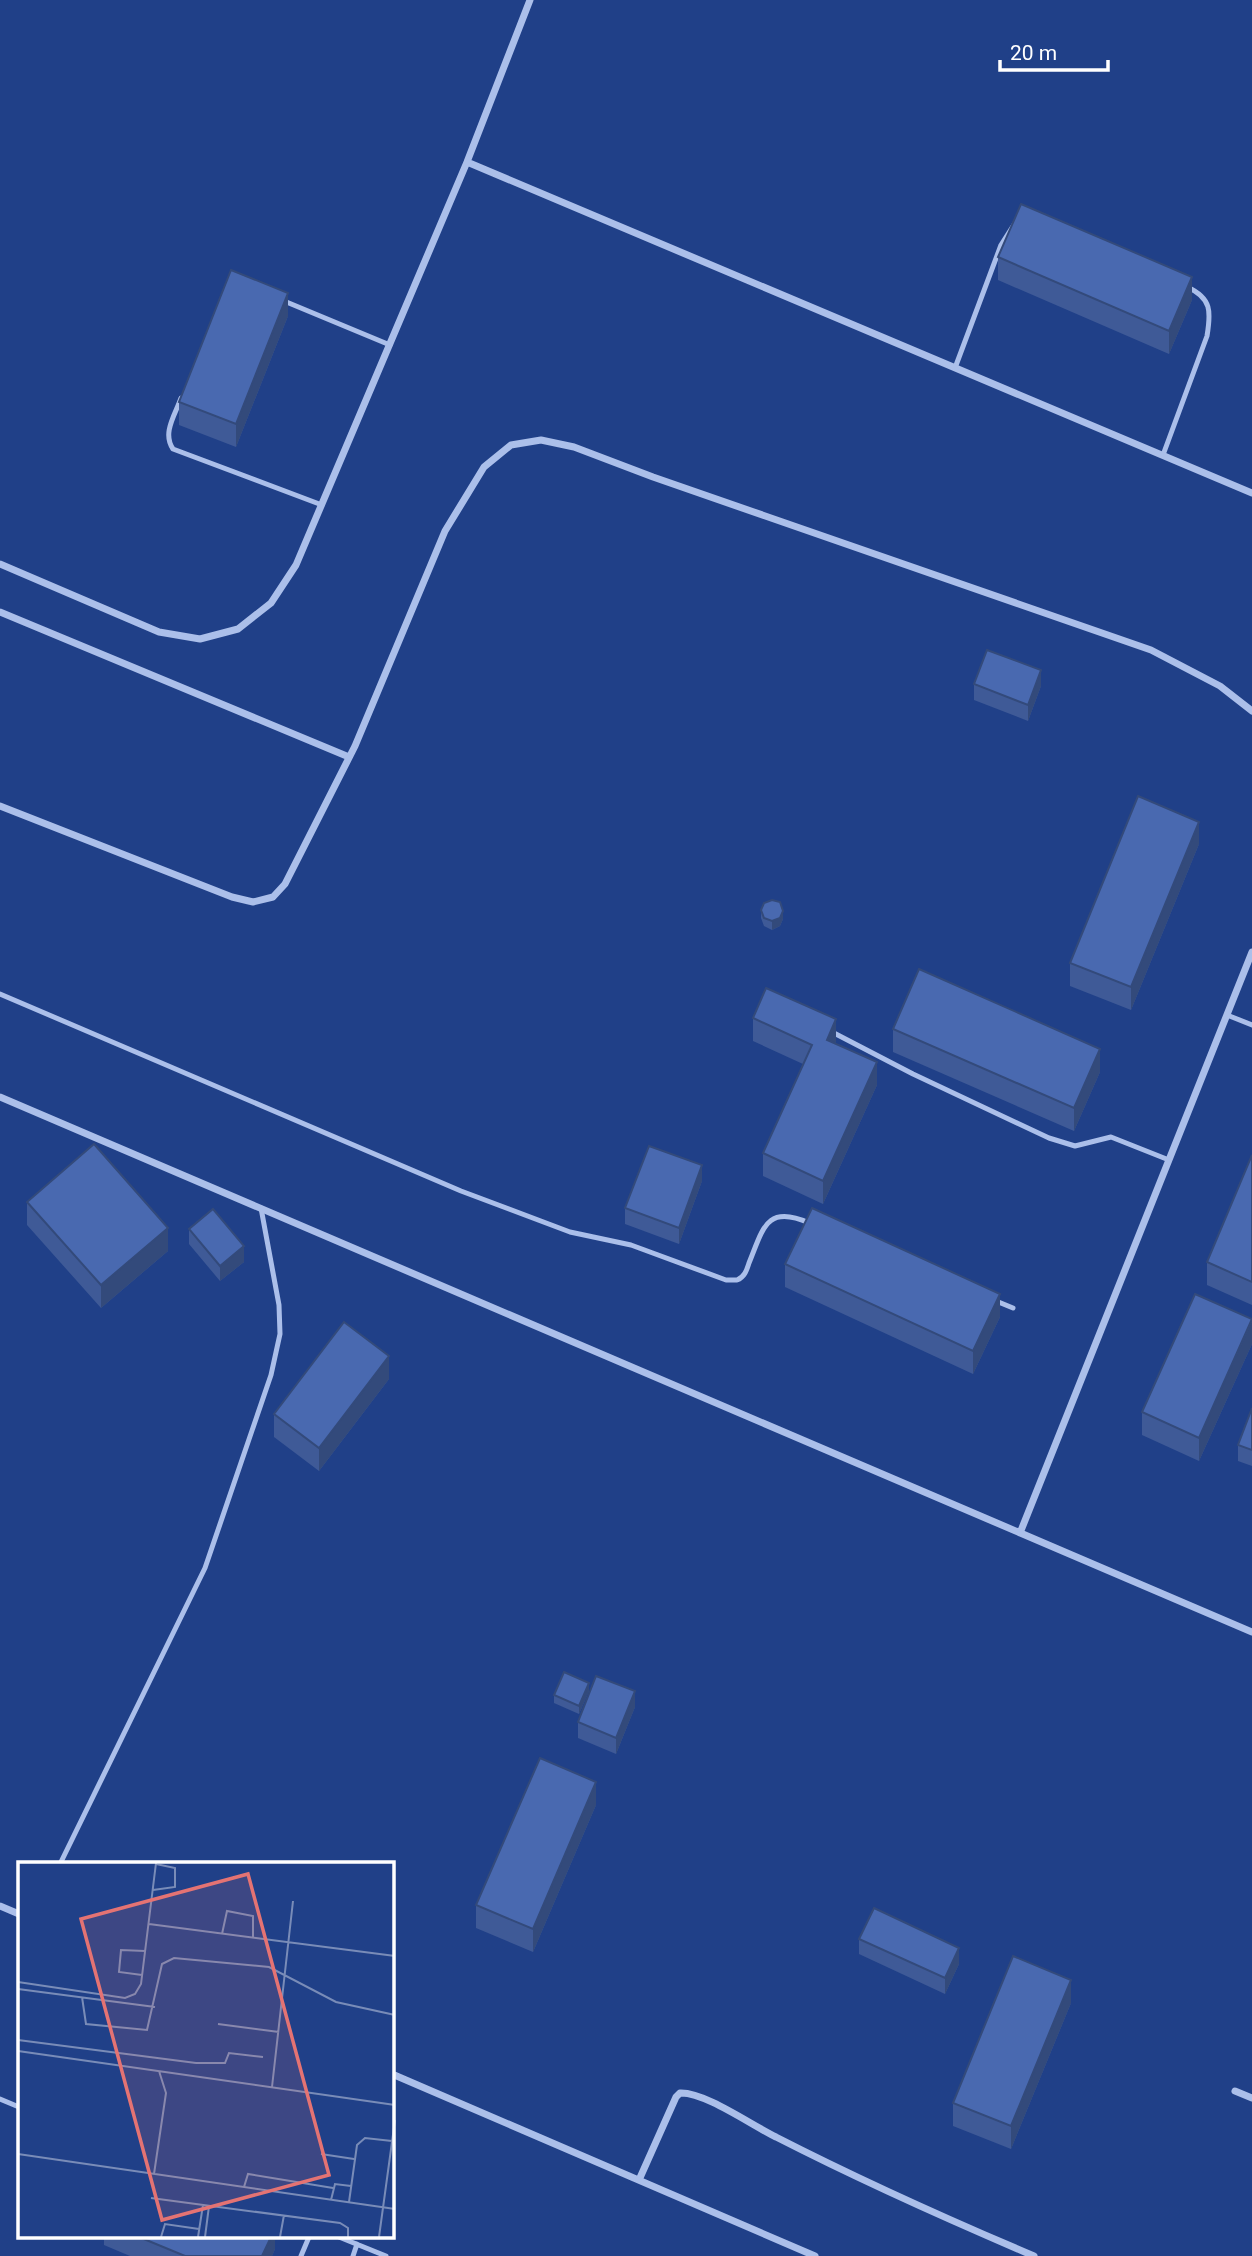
<svg xmlns="http://www.w3.org/2000/svg" width="1252" height="2256" font-family="Roboto,sans-serif">
  <style>
    .lines { fill: none; stroke-linecap: round; stroke-linejoin: round }
    .service { stroke: #abbfea; stroke-width: 5 }
    .minor { stroke: #abbfea; stroke-width: 7 }
    .wall { fill: #3f5a97 }
    .shaded-wall { fill: #334a7b }
    .building { fill: #4969b0; stroke: #334a7b; stroke-width: 2 }
    .inset-road { fill: none; stroke: #798cb8; stroke-width: 2 }
    .view { fill: #e47373; fill-opacity: 0.15; stroke: #e47373; stroke-width: 3.5 }
    .inset-edge { fill: none; stroke: #fff; stroke-width: 3.5 }
  </style>
  <rect width="100%" height="100%" fill="#204088"/>
  <g class="lines">
    <path class="service" d="M284,301L390,345
      M955,368L1001,245L1015,223
      M181,398C175,415 162,433 173,449L322,505
      M1163,455L1207,336C1211,312 1212,298 1187,287
      M0,994L461,1191L570,1232L631,1245L726,1280C727,1280 735,1280 737,1280C745,1277 747,1269 749,1263C763,1229 766,1204 809,1223
      M1227,1015L1252,1025
      M832,1032L913,1074L1049,1138L1075,1146L1111,1137L1169,1160
      M996,1301L1013,1308
      M60,1864L205,1568L271,1375L280,1334L279,1305L261,1208
      M0,2099L19,2107
      M339,2237L386,2256
      M301,2256L309,2237
      M353,2256L357,2244"/>
    <path class="minor" d="M467,162L1252,493
      M0,564L159,632L200,639L238,629L271,603L296,565L467,162L530,0
      M0,612L349,757
      M0,806L232,897L253,902L273,897L285,884L355,746L445,531L484,467L511,445L541,440L574,447L653,477L1151,650L1220,686L1252,711
      M0,1097L1252,1632
      M1020,1533L1252,952
      M0,1906L19,1914
      M392,2074L815,2256
      M1235,2091L1252,2098
      M639,2180L676,2097L680,2093C705,2092 751,2125 776,2137C860,2180 947,2219 1034,2256"/>
  </g>
  <path class="wall" d="M998,257L1192,300L1169,354L998,280Z
    M288,316L236,447L179,425V402Z
    M974,684L1041,686L1028,721L974,700Z
    M1199,844L1131,1010L1070,986V963Z
    M761,910L783,919L780,926L772,930L764,926L761,918Z
    M753,1018L836,1042L835,1043L877,1085L823,1204L763,1176V1153L803,1064L753,1041Z
    M893,1029L1100,1072L1074,1131L893,1052Z
    M1252,1155V1305L1207,1285V1262Z
    M702,1181L679,1244L625,1224V1208Z
    M27,1202L168,1251L101,1308L27,1225Z
    M189,1229L244,1262L220,1281L189,1244Z
    M785,1264L1000,1317L973,1374L785,1287Z
    M1252,1319V1344L1199,1461L1142,1435V1412Z
    M389,1379L319,1471L274,1437V1414Z
    M1252,1408V1466L1238,1461V1445Z
    M589,1691L579,1714L554,1703V1695Z
    M635,1707L616,1754L578,1738V1722Z
    M596,1805L533,1952L476,1928V1905Z
    M859,1939L959,1964L945,1994L859,1954Z
    M1071,2003L1011,2149L953,2126V2103Z
    M104,2237H275V2249L272,2256H130L104,2245Z"/>
  <path class="shaded-wall" d="M1192,277V300L1169,354V331Z
    M288,293V316L236,447V424Z
    M1041,670V686L1028,721V705Z
    M1199,822V844L1131,1010V987Z
    M783,911V919L780,926L772,930V921Z
    M836,1019V1042L827,1063V1040Z
    M1100,1049V1072L1074,1131V1108Z
    M877,1062V1085L823,1204V1181Z
    M702,1165V1181L679,1244V1228Z
    M168,1228V1251L101,1308V1285Z
    M244,1246V1262L220,1281V1266Z
    M1000,1294V1317L973,1374V1351Z
    M1252,1321V1344L1199,1461V1438Z
    M389,1356V1379L319,1471V1448Z
    M589,1683V1691L579,1714V1706Z
    M635,1691V1707L616,1754V1738Z
    M596,1782V1805L533,1952V1929Z
    M959,1948V1964L945,1994V1978Z
    M1071,1980V2003L1011,2149V2126Z
    M271,2237H275V2249L272,2256H262Z"/>
  <path class="building" d="M1021,204L1192,277L1169,331L998,257Z
    M231,270L288,293L236,424L179,402Z
    M987,650L1041,670L1028,705L974,684Z
    M1138,796L1199,822L1131,987L1070,963Z
    M772,900L780,902L783,911L780,918L772,921L764,918L761,910L764,903Z
    M919,969L1100,1049L1074,1108L893,1029Z
    M766,988L836,1019L827,1040L877,1062L823,1181L763,1153L812,1045L753,1018Z
    M94,1144L168,1228L101,1285L27,1202Z
    M649,1146L702,1165L679,1228L625,1208Z
    M1252,1155V1282L1207,1262Z
    M812,1208L1000,1294L973,1351L785,1264Z
    M213,1209L244,1246L220,1266L189,1229Z
    M1195,1294L1252,1319L1199,1438L1142,1412Z
    M344,1322L389,1356L319,1448L274,1414Z
    M1252,1408V1450L1238,1445Z
    M564,1672L589,1683L579,1706L554,1695Z
    M596,1676L635,1691L616,1738L578,1722Z
    M540,1758L596,1782L533,1929L476,1905Z
    M874,1908L959,1948L945,1978L859,1939Z
    M1013,1956L1071,1980L1011,2126L953,2103Z
    M139,2237H271L262,2256H185Z"/>
  <g transform="translate(18 1862)">
    <rect width="376" height="376" fill="#204088"/>
    <path class="inset-road" d="M135,28L157,25V6L138,2M131,62L377,94M204,72L209,49L235,54V76M124,113L101,110L103,88L127,89M0,120L107,136L117,132L123,122L138,1M0,127L137,145M64,135L68,162L129,168L144,102L156,96L251,105L318,140L377,153M200,162L261,170M0,178L178,201H207L211,191L245,195M0,189L377,243M254,225L275,39M0,292L377,347M303,292L336,297M136,312L148,231L141,209M226,325L230,312L315,326M133,336L322,361L330,366V375M313,338L317,322L333,324M331,340L339,283L347,276L374,279M143,375L147,362L181,367M180,375L185,343M187,375L191,344M262,375L266,353M361,375L377,258"/>
    <path class="view" d="M230,12L311,313L144,358L63,57Z"/>
    <rect width="376" height="376" class="inset-edge"/>
  </g>
  <path d="M1000 60v10h108v-10" fill="none" stroke="#ffffff" stroke-width="3.5"/>
  <text x="1010" y="60" font-size="21" fill="#ffffff" stroke="#204088" stroke-width="5" paint-order="stroke">20 m</text>
</svg>
